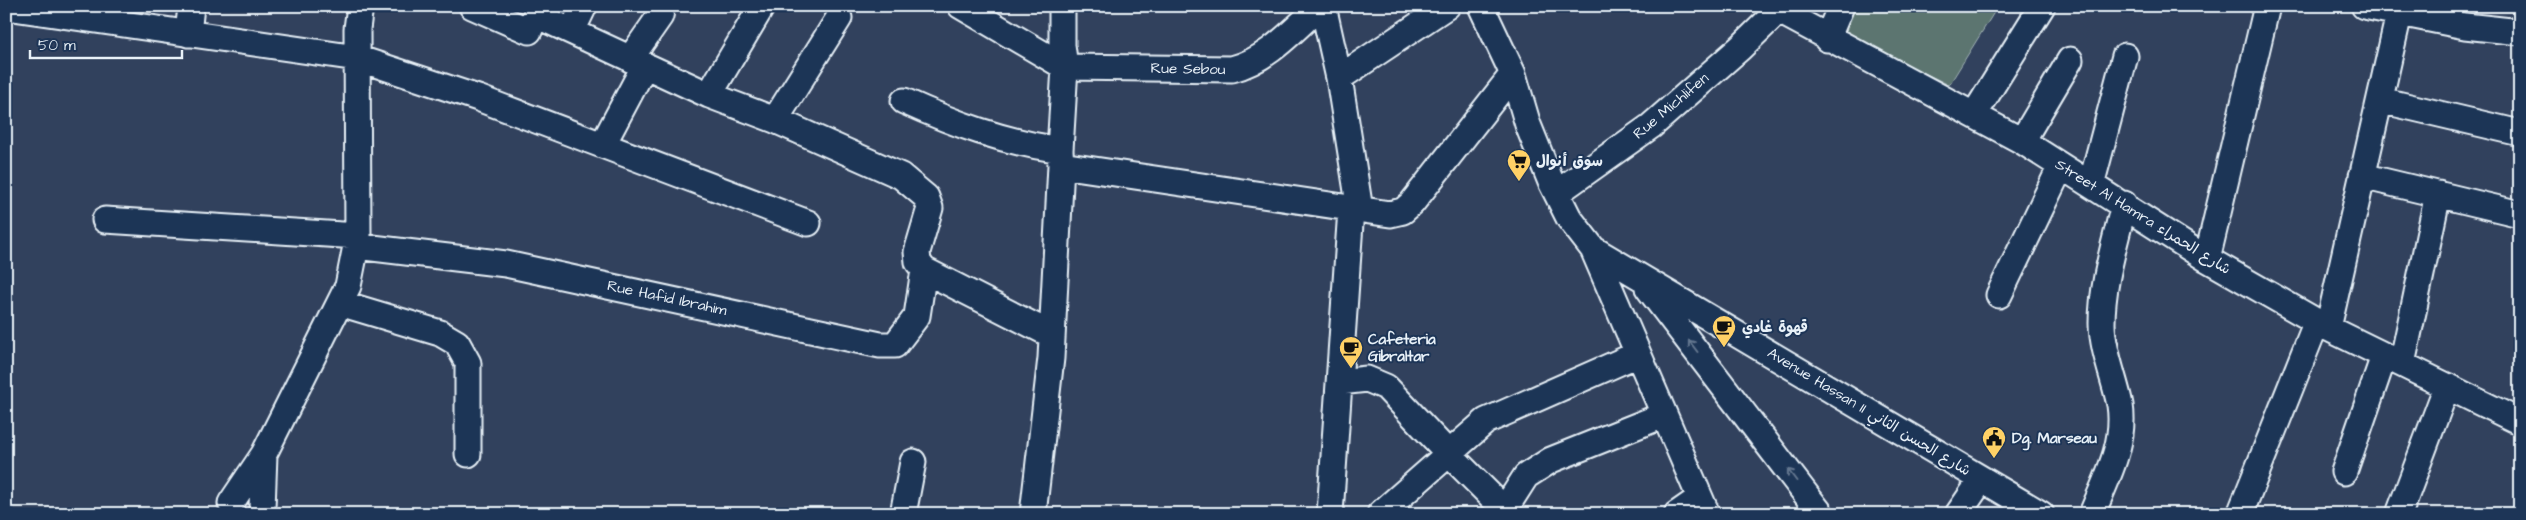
<svg xmlns="http://www.w3.org/2000/svg" width="2526" height="520" font-family="'Architects Daughter','Playpen Sans Arabic',sans-serif">
  <style>
    .green { fill: #5b7470; stroke: #a2b2b4 }
    .lines { fill: none; stroke-linecap: round; stroke-linejoin: round }
    .minor-casing { stroke: #e8f1f8; stroke-width: 29 }
    .minor { stroke: #1d3557; stroke-width: 25 }
    .oneway { stroke: #64778f }
    .labels { text-anchor: middle; dominant-baseline: central; stroke-width: 4; stroke-linejoin: round; paint-order: stroke }
    .street-label { font-size: 15px; fill: #e8f1f8; stroke: #1d3557 }
    .poi-label { font-size: 15px; font-weight: bold; fill: #e8f1f8; stroke: #1d3557; text-anchor: start }
  </style>
  <rect width="100%" height="100%" fill="#31415d"/>
  <filter id="ink" filterUnits="userSpaceOnUse"><feTurbulence type="fractalNoise" baseFrequency=".02" numOctaves="2"/><feDisplacementMap in="SourceGraphic" scale="10" xChannelSelector="R" yChannelSelector="G"/><feConvolveMatrix kernelMatrix="1 2 1 2 8 2 1 2 1" color-interpolation-filters="sRGB"/></filter>
  <g filter="url(#ink)">
    <path class="green" d="M1856,6H1998L1949,85L1843,33Z"/>
    <g class="lines">
      <g class="minor-casing">
        <path id="minor" d="M472,6L529,31L536,15L709,95L775,120L901,176L926,197L930,208L917,252L918,262L924,270L1052,335
          M961,6L1065,67L1232,69C1268,60 1293,30 1320,6
          M1323,6L1339,78L1360,210
          M1481,6L1513,74L1528,125L1551,182L1569,218L1593,249L2041,514
          M1770,6L2022,141L2207,259L2328,328L2520,422
          M2364,6L2465,26L2520,32
          M6,7L357,58L478,98L808,223
          M572,31L584,6
          M188,34L191,6
          M1827,39L1841,6
          M630,59L660,16L662,6
          M1339,78L1447,6
          M709,95L762,6
          M2380,100L2520,133
          M904,101C955,124 1004,142 1060,150
          M1974,115L2042,6
          M775,120L839,18
          M2022,141L2070,60
          M603,144L645,65
          M1061,165L1060,150L1065,67L1062,45V6
          M2362,176L2520,214
          M2091,185L2125,56
          M1558,192L1651,126L1740,48L1778,11
          M105,220L358,236
          M356,246L506,264L880,345H895L917,316L924,270
          M1593,249L1707,514
          M2207,259L2267,6
          M1648,288L1821,514
          M1999,295L2061,166
          M340,303L440,333L457,343L468,363V454
          M2328,328L2399,14
          M2402,364L2438,194
          M1340,382L1367,379L1386,387L1450,455L1509,514
          M2344,472L2384,356
          M231,503L264,454L348,286L358,236L357,29L360,6
          M262,509L264,454
          M1505,509L1526,476L1551,460L1664,415
          M903,514L913,462
          M1033,514L1051,358L1061,165L1390,214L1403,211L1412,203L1513,74
          M1330,514L1351,209
          M1380,514L1486,421L1638,354
          M1677,514L1700,498
          M1958,514L1982,479
          M2092,514C2106,479 2126,444 2120,405C2115,380 2102,349 2102,323C2102,283 2115,244 2124,204
          M2240,514L2317,321
          M2399,514L2447,386"/>
      </g>
      <use href="#minor" class="minor"/>
    </g>
    <defs><path id="oneway-shaft" d="M-6 0H5M1.5-3L5.5 0L1.5 3" fill="none" stroke-width="1.6" stroke-linecap="round" stroke-linejoin="round" transform="scale(1.25)"/></defs>
    <g class="oneway">
      <use href="#oneway-shaft" transform="translate(1693 346) rotate(-127)"/>
      <use href="#oneway-shaft" transform="translate(1792 475) rotate(-127)"/>
    </g>
  </g>
  <defs>
    <g id="supermarket-pin" transform="scale(1.25)"><path d="M0 17L-7.5 6A9.5 9.5 0 1 1 7.5 6Z" fill="#ffd166" stroke="#1d3557"/><path d="M-6-5.5h2.5l.6 2H6L4.5 2H-2.5L-4.4-4H-6ZM-1.5 3.2a1.3 1.3 0 1 0 .1 0ZM3 3.2a1.3 1.3 0 1 0 .1 0Z" fill="#111"/></g>
    <g id="cafe-pin" transform="scale(1.25)"><path d="M0 17L-7.5 6A9.5 9.5 0 1 1 7.5 6Z" fill="#ffd166" stroke="#1d3557"/><path d="M-5.5-4.5H6V0H3Q3 3.5 0 3.5H-2.5Q-5.5 3.5-5.5 0ZM3-3.2v2h1.7v-2ZM-6 4.5H4V6H-6Z" fill="#111"/></g>
    <g id="civic-pin" transform="scale(1.25)"><path d="M0 17L-7.5 6A9.5 9.5 0 1 1 7.5 6Z" fill="#ffd166" stroke="#1d3557"/><path d="M-.6-6.5H3V-4.5H.6V-3L4-1V1h2V6H-6V1h2V-1L-.6-3ZM-1.2 2.5V6h2.4V2.5Z" fill="#111"/></g>
  </defs>
  <g fill-rule="evenodd">
    <use href="#supermarket-pin" x="1519" y="161"/>
    <use href="#cafe-pin" x="1724" y="327"/>
    <use href="#cafe-pin" x="1351" y="348"/>
    <use href="#civic-pin" x="1994" y="438"/>
  </g>
  <g class="labels">
    <g class="street-label">
      <text transform="translate(1188 69) rotate(1)">Rue Sebou</text>
      <text transform="translate(1671 106) rotate(-40)">Rue Michlifen</text>
      <text transform="translate(2143 217) rotate(32)">Street Al Hamra شارع الحمراء</text>
      <text transform="translate(667 298) rotate(12)">Rue Hafid Ibrahim</text>
      <text transform="translate(1869 412) rotate(31)">Avenue Hassan II شارع الحسن الثاني</text>
    </g>
    <g class="poi-label">
      <text x="1536" y="161">سوق أنوال</text>
      <text x="1742" y="327">قهوة غادي</text>
      <text x="1368" y="339">Cafeteria<tspan x="1368" dy="17">Gibraltar</tspan></text>
      <text x="2012" y="438">Dg. Marseau</text>
    </g>
  </g>
  <rect width="2526" height="520" fill="none" stroke="#1d3557" stroke-width="25"/>
  <rect x="12" y="12" width="2501" height="495" fill="none" stroke="#e8f1f8" stroke-width="2" filter="url(#ink)"/>
  <path d="M30 50v8h152v-8" fill="none" stroke="#e8f1f8" stroke-width="2.5"/>
  <text x="38" y="50" font-size="15" fill="#e8f1f8" stroke="#1d3557" stroke-width="4" paint-order="stroke">50 m</text>
</svg>
